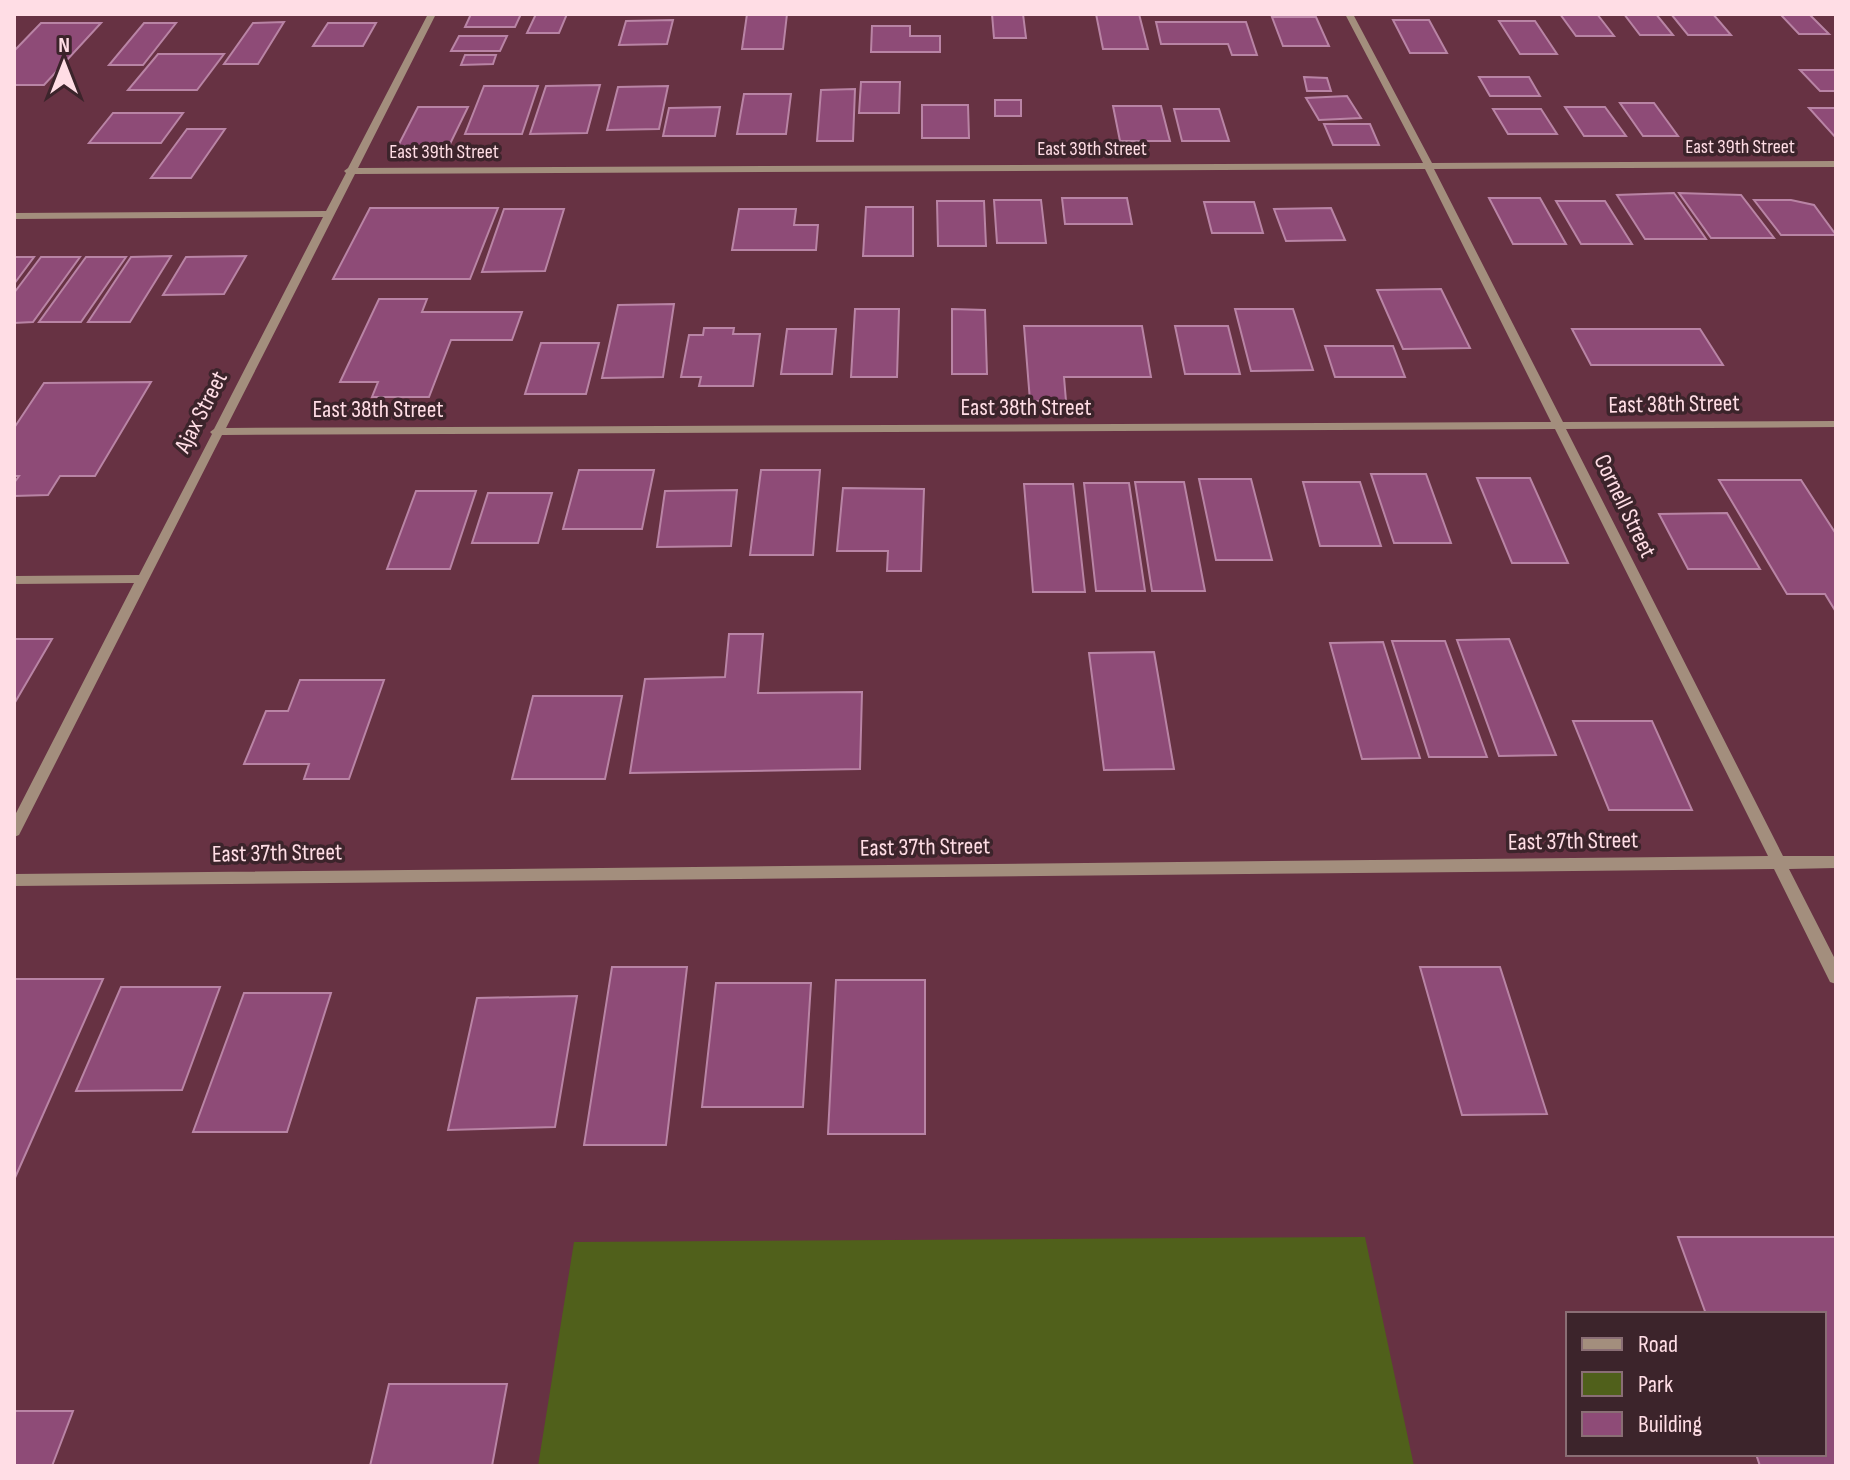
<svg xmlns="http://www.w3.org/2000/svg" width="1850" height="1480" font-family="'Sofia Sans Condensed',sans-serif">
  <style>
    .green { fill: #50601b }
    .building { fill: #8e4b77; stroke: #b984a5; stroke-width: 2 }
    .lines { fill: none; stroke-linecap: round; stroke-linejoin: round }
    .minor { fill: #a38e7d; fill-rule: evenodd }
    .labels { text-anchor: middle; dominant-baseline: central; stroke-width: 7; stroke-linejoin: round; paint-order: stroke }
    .far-street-label { font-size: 20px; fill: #ffdde5; stroke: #3c242b }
    .street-label { font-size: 24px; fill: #ffdde5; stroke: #3c242b }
  </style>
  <rect width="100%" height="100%" fill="#673243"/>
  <path class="green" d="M1365,1237L1414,1466H538L574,1242Z"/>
  <path class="building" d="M471,14H521L515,27H465Z
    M536,14H567L559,33H527Z
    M747,14H787L783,49H742Z
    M992,14H1023L1026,38H994Z
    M1096,14H1139L1148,49H1103Z
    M1560,14H1597L1614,36H1576Z
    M1624,14H1656L1673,35H1640Z
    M1671,14H1713L1731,35H1688Z
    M1780,14H1809L1829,34H1799Z
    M1272,17H1316L1329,46H1283Z
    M673,20L667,44L619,45L626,21Z
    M1393,20H1429L1447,53H1410Z
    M1499,21H1535L1557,54H1520Z
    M284,22L258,64H224L253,23Z
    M1156,22H1246L1257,55H1232L1228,44H1161Z
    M41,23H101L44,85H14V51Z
    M144,23H176L143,65H109Z
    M328,23H376L363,46H313Z
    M872,26H910V36H940V52H871Z
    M459,36H507L500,51H451Z
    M158,54H224L197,90H128Z
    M465,55H496L493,64L461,65Z
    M1800,70H1836V91H1820Z
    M1304,77L1327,78L1331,91H1307Z
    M1479,77H1529L1540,96H1490Z
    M861,82H900L899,113H859Z
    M600,85L587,133L530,134L546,86Z
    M484,86H538L522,134H465Z
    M668,86L659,129L607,130L618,87Z
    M855,89L853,141H817L821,90Z
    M744,94H791L786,134H737Z
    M1347,96L1361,118L1319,120L1306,98Z
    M995,100H1021V116H995Z
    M1620,103H1654L1678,136H1643Z
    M922,105H968L969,138H922Z
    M1113,106H1161L1170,141H1120Z
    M418,107H468L449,146H398Z
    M720,107L715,136H663L669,108Z
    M1565,107H1605L1626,136H1584Z
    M1809,108H1836V138Z
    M1174,109H1219L1229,141H1182Z
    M1493,109H1541L1557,134H1508Z
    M113,113H183L161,143H89Z
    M1324,124H1370L1379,145H1333Z
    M187,129H225L191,178H151Z
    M1674,193L1706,239H1645L1617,195Z
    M1679,193L1741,195L1774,238H1711Z
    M1062,198H1127L1132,224H1065Z
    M1489,198H1540L1566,244H1513Z
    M994,200H1041L1046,243H997Z
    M1754,200H1791L1814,205L1836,235H1781Z
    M937,201H984L986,246H938Z
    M1556,201H1605L1632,244H1581Z
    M1204,202H1254L1263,233H1212Z
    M866,207H913V256H863Z
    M370,208H498L470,279H333Z
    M1331,208L1345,240L1286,241L1274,209Z
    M504,209H564L545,271L482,272Z
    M739,209H796L794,225H818L816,250H732Z
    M171,256L130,322H88L131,257Z
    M246,256L224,294L163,295L186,257Z
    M14,257H34L14,284Z
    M41,257H80L33,322L14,323V293Z
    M86,257H126L81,322H39Z
    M1441,289L1470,348L1403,349L1377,290Z
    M379,299H427L422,312H522L512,340H451L429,397H372L378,382H340Z
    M674,304L663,377L602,378L618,305Z
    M855,309H899L897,377H851Z
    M952,309L985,310L987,374H952Z
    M1235,309H1293L1313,370L1251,371Z
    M1024,326H1142L1151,377H1064L1066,401H1030Z
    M1175,326H1228L1240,374H1185Z
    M704,328H734L733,334H760L753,386H699L701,377H681L689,335H703Z
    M787,329H836L832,374H781Z
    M1572,329H1700L1723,365H1591Z
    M541,343H599L586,394H525Z
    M1325,346H1393L1405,377H1335Z
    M151,382L95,476H60L48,495L14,496V483L19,476H14V428L44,383Z
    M579,470H654L642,529H563Z
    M761,470H820L813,555H750Z
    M1371,474H1426L1451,543H1394Z
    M1477,478H1530L1568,563H1512Z
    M1199,479H1251L1272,560H1216Z
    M1719,480H1801L1836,534V612L1825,594H1787Z
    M1135,482H1184L1205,591H1152Z
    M1303,482H1360L1381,546H1320Z
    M1084,483H1129L1145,591H1096Z
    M1024,484H1073L1085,592H1033Z
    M843,488L924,489L921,571H887L888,551H837Z
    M737,490L731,546L657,547L665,491Z
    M416,491H476L450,569H387Z
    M488,493H552L538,543H472Z
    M1727,513L1760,569H1688L1659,514Z
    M729,634H763L758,693L862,692L860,769L630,773L645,679L725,677Z
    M14,639H52L14,704Z
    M1509,639L1556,755L1499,756L1457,640Z
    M1392,641H1445L1487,757H1429Z
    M1383,642L1420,758L1362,759L1330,643Z
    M1154,652L1174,769L1104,770L1089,653Z
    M300,680H384L349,779H304L309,764H244L266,711H288Z
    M533,696H622L605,779H512Z
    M1573,721H1652L1692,810H1609Z
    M612,967H687L666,1145H584Z
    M1420,967H1500L1547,1114L1462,1115Z
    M14,979H103L14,1180Z
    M836,980H925V1134H828Z
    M716,983H811L803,1107H702Z
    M121,987H220L182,1090L76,1091Z
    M244,993H331L287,1132H193Z
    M577,996L555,1127L448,1130L477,998Z
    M1678,1237H1836V1466H1760L1756,1454H1824V1314H1706Z
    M389,1384H507L492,1466H370Z
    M14,1411H73L52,1466H14Z"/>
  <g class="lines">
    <path class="minor" d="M428,14H436L358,168L1423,163L1345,14H1353L1432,163L1836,161V167L1434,169L1563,422L1836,421V427L1566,429L1783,856H1836V868L1789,869L1836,961V984L1830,982L1774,869L14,886V874L1768,856L1555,429L222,435L19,835L14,837V817L134,583L14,584V576L139,575L212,434L210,432L214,429L323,217L14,219V213L326,211L346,173L344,171L348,168ZM1425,169L1551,422L226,428L355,174Z"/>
  </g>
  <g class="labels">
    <g class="far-street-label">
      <text x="1740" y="147">East 39th Street</text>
      <text x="1092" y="149">East 39th Street</text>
      <text x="444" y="152">East 39th Street</text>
    </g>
    <g class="street-label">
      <text transform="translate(1674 404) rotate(-1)">East 38th Street</text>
      <text x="1026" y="407">East 38th Street</text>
      <text x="378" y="409">East 38th Street</text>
      <text transform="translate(201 412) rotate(-63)">Ajax Street</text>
      <text transform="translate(1625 506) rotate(64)">Cornell Street</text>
      <text transform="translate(1573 841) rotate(-1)">East 37th Street</text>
      <text transform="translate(925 847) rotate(-1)">East 37th Street</text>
      <text transform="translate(277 853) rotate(-1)">East 37th Street</text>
    </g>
  </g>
  <rect width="1850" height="1480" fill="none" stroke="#ffdde5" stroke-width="32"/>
  <rect x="1566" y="1312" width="260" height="144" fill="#3c242b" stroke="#8a6e75" stroke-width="2"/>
  <rect x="1582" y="1338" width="40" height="12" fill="#a38e7d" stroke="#8a6e75" stroke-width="2"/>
  <text x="1638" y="1352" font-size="24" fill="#ffdde5">Road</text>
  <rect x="1582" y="1372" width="40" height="24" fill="#50601b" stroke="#8a6e75" stroke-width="2"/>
  <text x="1638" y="1392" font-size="24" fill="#ffdde5">Park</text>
  <rect x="1582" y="1412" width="40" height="24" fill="#8e4b77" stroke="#8a6e75" stroke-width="2"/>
  <text x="1638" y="1432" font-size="24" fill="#ffdde5">Building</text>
  <g transform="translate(64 64)" stroke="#3c242b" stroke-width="6" paint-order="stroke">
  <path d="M0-6L14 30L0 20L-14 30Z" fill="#ffdde5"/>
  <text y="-12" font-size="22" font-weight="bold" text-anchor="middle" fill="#ffdde5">N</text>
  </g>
</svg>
